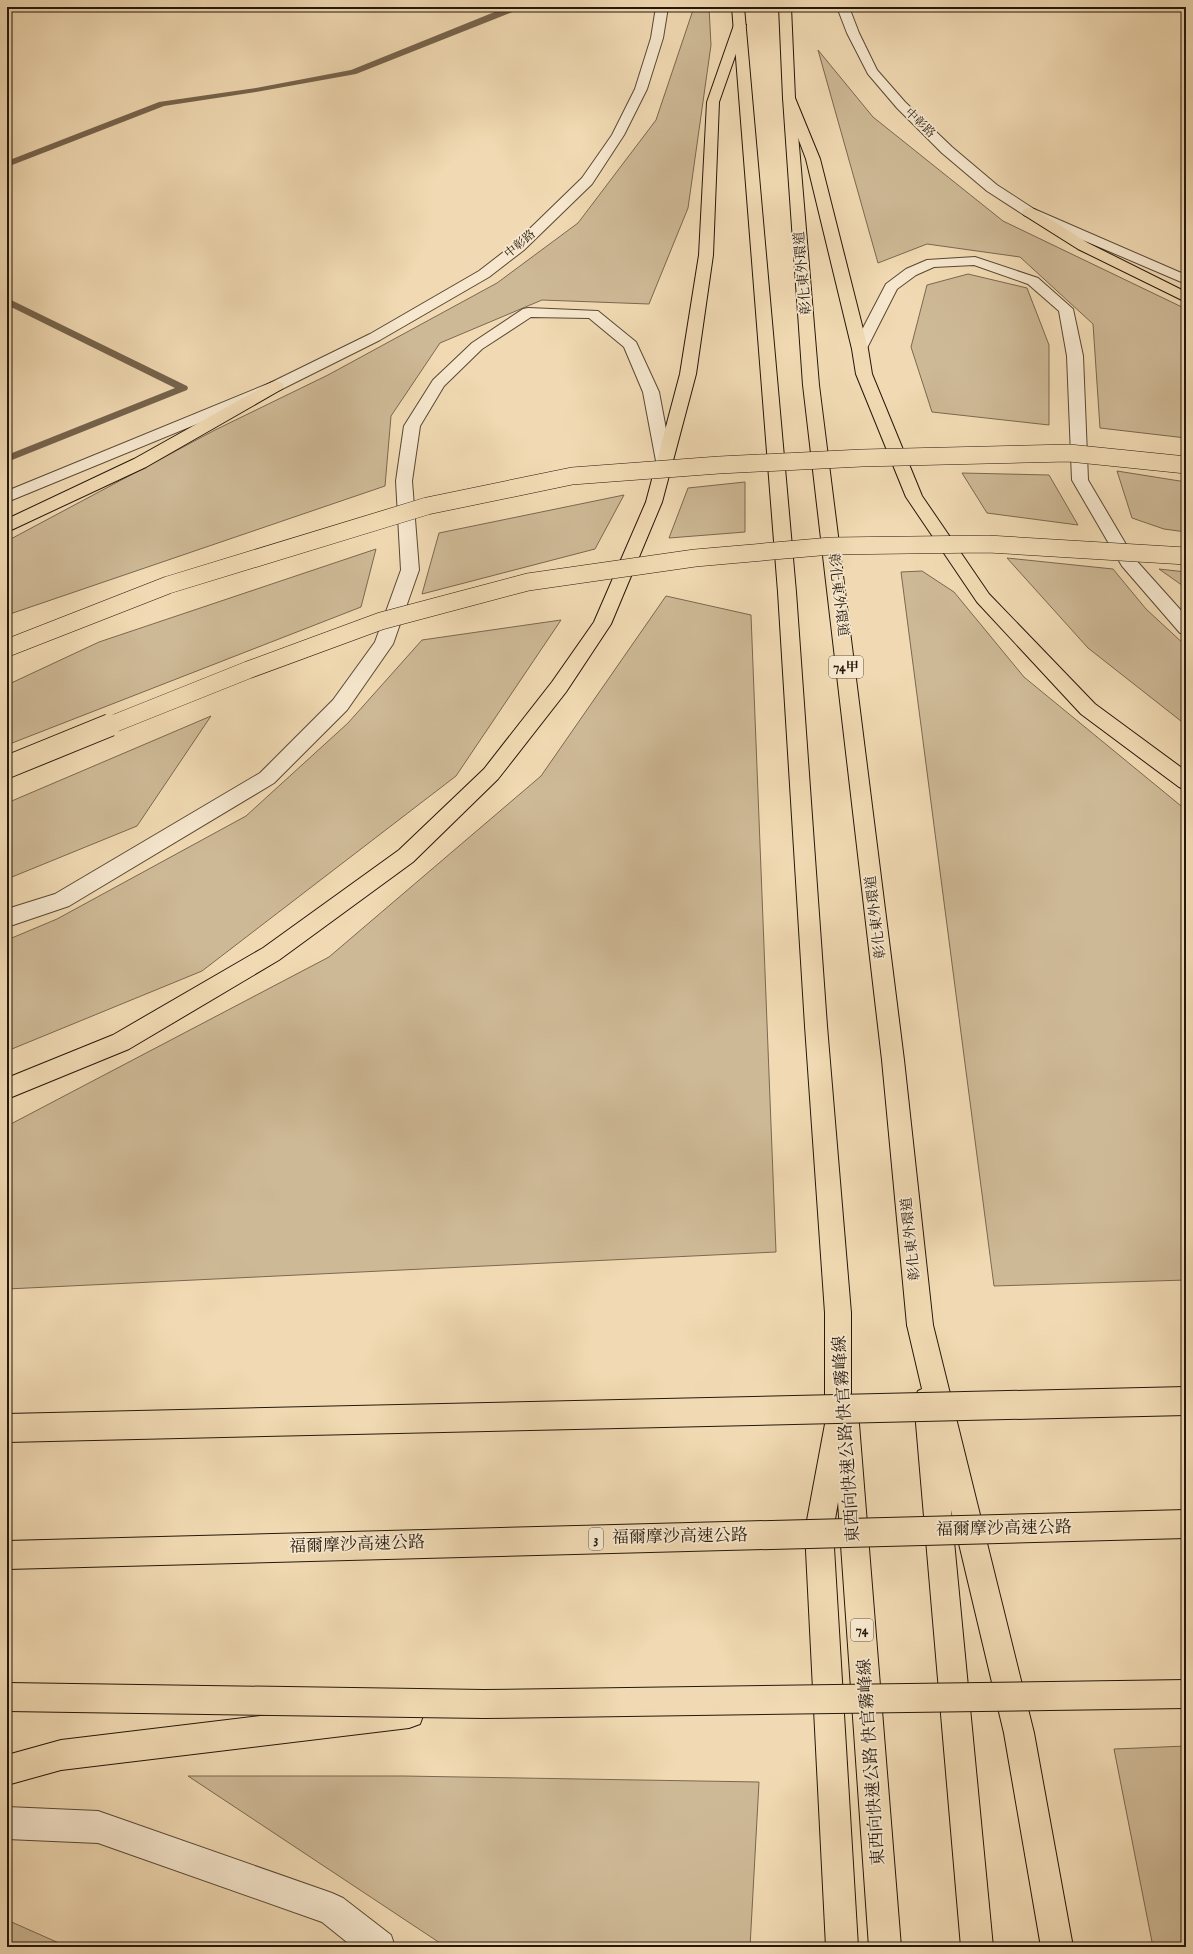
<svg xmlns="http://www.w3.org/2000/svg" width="1193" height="1954" font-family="'IM FELL English','Noto Serif TC',serif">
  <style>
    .green { fill: #ceb996; stroke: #7a6850 }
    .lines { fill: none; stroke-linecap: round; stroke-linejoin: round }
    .stream { fill: #76644d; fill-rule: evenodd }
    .minor-casing { stroke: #584834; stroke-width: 2 }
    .major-casing { stroke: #25170a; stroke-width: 2 }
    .highway-casing { stroke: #25170a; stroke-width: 2 }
    .minor { fill: #f6e7ce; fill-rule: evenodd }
    .major { fill: #f1dab3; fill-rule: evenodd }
    .highway { fill: #f1dab3; fill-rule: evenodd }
    .highway-bridge-far2-casing { stroke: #25170a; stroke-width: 18; stroke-linecap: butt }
    .highway-bridge-far1-casing { stroke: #25170a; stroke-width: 24; stroke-linecap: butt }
    .highway-bridge-casing { stroke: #25170a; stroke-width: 30; stroke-linecap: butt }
    .highway-bridge-far2 { stroke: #f1dab3; stroke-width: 17 }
    .highway-bridge-far1 { stroke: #f1dab3; stroke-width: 22 }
    .highway-bridge { stroke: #f1dab3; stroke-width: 28 }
    .labels { text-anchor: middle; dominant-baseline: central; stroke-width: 3.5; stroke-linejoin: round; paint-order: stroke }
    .far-street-label { font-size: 12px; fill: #25170a; stroke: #f6e7ce }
    .shield { fill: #f6e7ce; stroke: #645545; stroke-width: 1 }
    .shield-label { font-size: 13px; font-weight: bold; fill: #25170a }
    .street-label { font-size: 14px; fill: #25170a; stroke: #f6e7ce }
    .near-street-label { font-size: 17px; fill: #25170a; stroke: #f6e7ce }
  </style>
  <rect width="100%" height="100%" fill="#f1dab3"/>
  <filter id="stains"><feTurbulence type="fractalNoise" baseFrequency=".005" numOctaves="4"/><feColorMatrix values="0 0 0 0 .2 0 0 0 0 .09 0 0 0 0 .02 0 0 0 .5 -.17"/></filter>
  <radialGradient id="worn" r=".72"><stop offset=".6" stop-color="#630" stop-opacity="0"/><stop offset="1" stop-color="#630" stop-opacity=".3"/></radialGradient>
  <path class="green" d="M694,7H709L711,45L688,208L649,304L542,300L440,343L391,416L385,486L7,615V541L215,430L328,375L497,283L578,223L656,120Z
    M818,50L873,117L1003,221L1186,309V438L1100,428L1093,324L1020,257L927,244L878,263Z
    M968,274L1027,288L1049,345V425L932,412L911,347L927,285Z
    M1117,471L1186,482V532L1164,529L1132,518Z
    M962,473L1049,475L1078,525L987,513Z
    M745,482V532L669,538L688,488Z
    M624,495L595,549L422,594L439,533Z
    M376,549L361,607L7,745V685L99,642Z
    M1007,558L1113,569L1146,609L1186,646V725L1088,648Z
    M1159,569L1186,572V588Z
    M922,571L954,592L1024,677L1186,810V1280L994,1286L901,572Z
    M666,596L751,615L776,1252L7,1289V1126L329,957L541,776Z
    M561,620L456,776L202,971L7,1051V940L57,919L246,816L348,723L422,640Z
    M211,716L137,826L7,879V803Z
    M1186,1746V1947H1153L1114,1749Z
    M188,1776H403L759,1782L750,1947H446Z
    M7,1920L68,1947H7Z"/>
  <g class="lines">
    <path class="stream" d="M513,7H525L356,74L256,92L164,106L7,167V161L159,102L256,88L351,70L497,11Z
      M7,298L187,386L188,388L187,390L7,462V455L175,388L7,305Z"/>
    <g class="minor-casing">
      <path id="minor" d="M656,7H668L663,38L647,89L624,135L592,184L524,250L489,277L380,340L282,389L7,502V491L270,383L370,334L479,271L514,244L582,178L612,135L635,89L651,38Z
        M837,7H849L859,33L877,70L905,102L952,147L997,185L1034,209L1186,275V284L1024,215L987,191L942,153L897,108L868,74L847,33Z
        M975,257L1038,278L1073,309L1083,356L1088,480L1134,558L1186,616V634L1180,633L1122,566L1072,480L1067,356L1059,311L1028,284L974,265L934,267L916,275L897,289L865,352H855L852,349L886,284L906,269L927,260Z
        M528,308L598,311L636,342L659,392L672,461L670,465L664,466L658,465L656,461L643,392L624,347L589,318L531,317L482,349L444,386L420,426L412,481L419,570L393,644L347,710L274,783L69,906L7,927V909L55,894L260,773L333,700L375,642L401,570L396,481L404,426L433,380L472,343L523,309Z
        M7,1807L98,1811L332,1893L343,1898L391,1935L395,1947H353L322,1922L98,1843L7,1839Z"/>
    </g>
    <g class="major-casing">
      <path id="major" d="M732,7H744L796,592L827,1026L851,1313L847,1322L838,1326L829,1322L825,1313L805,1026L778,592Z
        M779,7H791L795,98L819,385L904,1060L933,1325L929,1334L920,1338L911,1334L907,1325L882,1060L803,385L783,98Z"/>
    </g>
    <g class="highway-casing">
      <path id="highway" d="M740,22L746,25L719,102L713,255L696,374L662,502L611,624L566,692L498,779L413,862L279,960L129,1049L7,1099V1078L113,1035L263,948L399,850L484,769L552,682L594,622L646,502L680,374L699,255L707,102L734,25Z
        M789,94L795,98L820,159L868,349L872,374L922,496L989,594L1095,704L1186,771V790L1179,787L1081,714L977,602L906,497L856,374L852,349L806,159L783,98Z
        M1029,208L1034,209L1088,243L1186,292V302L1078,249L1024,215L1022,212L1024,209Z
        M276,381L282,383L284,386L282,389L146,467L7,532V519L134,459L270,383Z
        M838,1300L847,1304L851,1313V1413L855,1415L859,1424L901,1947H869L838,1502L833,1531L858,1947H826L805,1531L825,1424V1313L829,1304Z
        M920,1312L929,1316L933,1325L1034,1733L1073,1947H1041L1004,1733L951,1510L993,1947H961L914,1400L918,1391L922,1389L907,1325L911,1316Z
        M409,1698L420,1702L424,1713L420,1724L409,1728L61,1770L7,1785V1755L61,1740Z"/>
    </g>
    <use href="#minor" class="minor"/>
    <use href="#major" class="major"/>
    <use href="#highway" class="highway"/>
    <g class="highway-bridge-far2-casing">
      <path id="highway-bridge-far2" d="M7,648L168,585L427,506L572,476L719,465L862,458L1069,453L1186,465
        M108,726L248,670L381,621L528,582L695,558L831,546L988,544L1186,556"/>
    </g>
    <g class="highway-bridge-far1-casing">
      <path id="highway-bridge-far1" d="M7,767L110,725"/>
    </g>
    <g class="highway-bridge-casing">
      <path id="highway-bridge" d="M7,1428L1186,1401
        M7,1555L1186,1524
        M7,1697L484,1704L1186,1694"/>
    </g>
    <use href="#highway-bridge-far2" class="highway-bridge-far2"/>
    <use href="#highway-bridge-far1" class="highway-bridge-far1"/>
    <use href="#highway-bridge" class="highway-bridge"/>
  </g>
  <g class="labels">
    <g class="far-street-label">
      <text transform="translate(920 123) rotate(44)">中彰路</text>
      <text transform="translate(520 244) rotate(-40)">中彰路</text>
    </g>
    <g class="shield">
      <rect x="829" y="656" width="34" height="22" rx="3"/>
      <rect x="589" y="1528" width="14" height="22" rx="3"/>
      <rect x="851" y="1619" width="22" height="22" rx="3"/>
    </g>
    <g class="shield-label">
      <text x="846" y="667">74甲</text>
      <text x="596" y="1539">3</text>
      <text x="862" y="1630">74</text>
    </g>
    <g class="street-label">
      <text transform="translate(803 273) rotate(-95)">彰化東外環道</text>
      <text transform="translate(838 595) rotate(83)">彰化東外環道</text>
      <text transform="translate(876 917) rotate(-97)">彰化東外環道</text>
      <text transform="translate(911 1239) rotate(-96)">彰化東外環道</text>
    </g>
    <g class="near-street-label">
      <text transform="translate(847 1439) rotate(-94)">東西向快速公路 快官霧峰線</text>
      <text transform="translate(1004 1529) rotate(-1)">福爾摩沙高速公路</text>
      <text transform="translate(680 1537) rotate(-1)">福爾摩沙高速公路</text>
      <text transform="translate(357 1545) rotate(-2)">福爾摩沙高速公路</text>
      <text transform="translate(872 1762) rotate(-94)">東西向快速公路 快官霧峰線</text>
    </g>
  </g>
  <rect width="1193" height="1954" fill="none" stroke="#f1dab3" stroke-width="24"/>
  <rect x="8" y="8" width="1177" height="1938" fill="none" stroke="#25170a" stroke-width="2"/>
  <rect x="12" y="12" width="1169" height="1930" fill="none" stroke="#25170a"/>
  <rect width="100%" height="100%" filter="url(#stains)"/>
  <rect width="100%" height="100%" fill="url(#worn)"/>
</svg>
